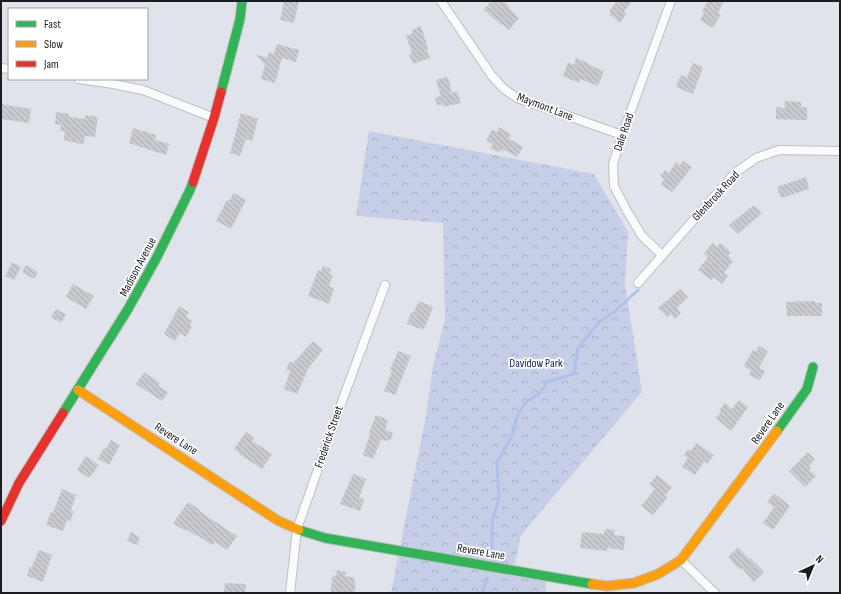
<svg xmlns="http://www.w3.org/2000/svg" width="841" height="594" font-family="'Sofia Sans Condensed',sans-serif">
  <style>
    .forest { fill: url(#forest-crowns) }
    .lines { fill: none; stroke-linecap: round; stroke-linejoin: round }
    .stream { stroke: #b0c1ec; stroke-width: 3 }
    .building { fill: url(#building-back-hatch) }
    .street-casing { stroke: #bdbfc5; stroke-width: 10 }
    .fast-casing { stroke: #bdbfc5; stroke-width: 11 }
    .slow-casing { stroke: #bdbfc5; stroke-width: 11 }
    .jam-casing { stroke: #bdbfc5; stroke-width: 11 }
    .street { stroke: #fafbfc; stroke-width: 8 }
    .fast { stroke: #30b455; stroke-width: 9 }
    .slow { stroke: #ff9f0a; stroke-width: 9 }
    .jam { stroke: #e5322d; stroke-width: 9 }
    .labels { text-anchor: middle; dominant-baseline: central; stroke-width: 3.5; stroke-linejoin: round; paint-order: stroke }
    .street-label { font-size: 12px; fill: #1a1c21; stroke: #fff }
    .park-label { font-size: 12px; fill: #18286b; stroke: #fff }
  </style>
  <defs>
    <pattern id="forest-crowns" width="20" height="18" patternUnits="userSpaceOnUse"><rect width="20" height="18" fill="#c6cfe7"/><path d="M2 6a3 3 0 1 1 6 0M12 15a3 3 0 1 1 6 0" fill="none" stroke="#aab1c6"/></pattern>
    <pattern id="building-back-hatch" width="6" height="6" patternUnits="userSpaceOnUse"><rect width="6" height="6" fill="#c8cad0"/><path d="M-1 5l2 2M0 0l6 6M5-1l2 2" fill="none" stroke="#abadb2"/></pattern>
  </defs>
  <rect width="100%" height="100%" fill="#e0e3ea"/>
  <path class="forest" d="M369,131L594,174L628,232L625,284L642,392L521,535L513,573L546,581V593H391L426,415L433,365L445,320L443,223L356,216Z"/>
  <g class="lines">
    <path class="stream" d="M492,553V522L499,497L497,463L512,436L517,417L525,403L541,392L547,382L574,374L578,348L599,322L614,312L638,290
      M482,593L487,579"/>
  </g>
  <path class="building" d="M284,1H299L294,23L280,20Z
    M491,1H503L510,7L509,8L519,18L509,30L502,24L501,25L484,10Z
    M617,1H632L624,12L626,14L620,23L610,15V10Z
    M708,1H724L718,13L721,14L713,28L700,20L704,12L702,11Z
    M421,26L428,48L427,50L430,58L413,64L409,54L412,53L406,36L413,33L412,30Z
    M277,44L299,50L296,62L282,58L275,83L261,79L265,65L255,54L267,58L269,52L274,54Z
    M576,58L588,63L587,64L604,71L598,86L580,79L579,83L563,76L568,62L574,65Z
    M693,63L703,67L693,94L676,87L681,75L687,77Z
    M448,77L452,93L457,91L461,103L444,107L443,104L437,106L435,98L441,96L436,80Z
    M785,101L801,102V107H807V120L776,119V107L785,108Z
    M1,104L31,109L29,123L1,119Z
    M56,112L69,114V117L85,119L86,115L98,117L95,137L85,136L84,143L81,144L64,140L65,131H60L61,125L55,124Z
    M241,113L258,119L252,141L246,139L240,156L230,153Z
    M499,127L511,134L508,138L523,147L517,157L503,149L502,152L499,150L498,152L490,148L493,144L486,140L492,130L497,132Z
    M133,128L156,135L155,140L169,144L166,155L129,143Z
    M683,161L692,167L672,192L661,185L664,179L660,176L665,170L669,173L676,162L680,165Z
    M806,177L809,189L781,198L777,187Z
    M234,193L246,200L231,229L216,221L227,200L229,201Z
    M754,205L762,213L738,234L729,225Z
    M712,243L717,247L720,243L731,252L728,256L733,261L724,273L728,276L722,284L714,277L711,280L698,270L708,257L704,254Z
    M12,262L21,267L14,280L5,276Z
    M26,265L38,272L34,279L22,272Z
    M323,266L331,269L329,274L333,275L329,286L334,288L329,304L308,296L318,270L321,271Z
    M73,284L94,296L86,309L66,297Z
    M680,289L688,297L677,308L681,313L675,319L671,314L667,317L658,308Z
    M419,301L433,307L425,327H424L423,330L407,324L411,312L413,313Z
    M815,301V303H822V316H787L786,302Z
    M179,306L189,312L186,317L192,320L190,325L192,326L186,337L180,333L175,341L164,334Z
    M56,309L66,314L61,323L51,317Z
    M313,341L323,350L308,369L297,394L284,389L290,371L286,370L289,362L293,363Z
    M759,346L768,351L759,368L765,371L760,380L749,375L751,371L744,366L753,350L756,352Z
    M398,351L411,356L395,395L384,391L392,371L390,370Z
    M144,372L160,383L158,386L168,392L162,401L136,384Z
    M739,400L748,407L731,431L716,418L721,412L719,411L725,403L732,409Z
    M376,415L388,420L385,430L391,432L393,435L391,439L387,441L381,439L373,459L363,455L370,434L369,433Z
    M246,432L254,438L252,441L272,454L262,469L239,454L240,453L234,449Z
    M111,440L120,445L109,465L98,459L104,448L106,449Z
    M696,443L714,455L707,464L704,462L695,475L682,467L688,458L684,455L688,449L691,451Z
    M808,452L815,459L809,466L811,468L809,470L816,476L805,487L789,471Z
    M86,456L99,465L89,478L77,470Z
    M353,474L366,479L359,498L364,500L360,511L340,504Z
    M657,475L672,487L665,496L667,498L653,515L641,506L655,489L649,484Z
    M62,489L76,495L71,510L74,512L70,521L67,520L63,531L46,525L51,512L53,513Z
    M774,493L790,506L773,530L763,523L774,507L767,502Z
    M188,502L200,510L199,511L237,536L227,550L215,542L212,545L197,535L196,536L186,529L185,531L173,523Z
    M605,529L615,530L614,535L625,536L624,550L607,548V551L580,548L582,532L604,534Z
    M131,532L140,537L137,545L127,541Z
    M738,547L749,559L750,558L764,572L754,582L742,568L740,570L728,557Z
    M39,550L52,555L43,582L27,576L30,566L32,567Z
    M337,570L346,572L345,576L355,578L354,583L356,584L354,593H330L333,575L336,576Z
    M225,583L246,584L245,593H224Z"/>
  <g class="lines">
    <g class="street-casing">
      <path id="street" d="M441,1L492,76L503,88L517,98L622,135
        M1,68L9,69
        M79,79L113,84L143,90L214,118
        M662,255L642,236L627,211L614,186L613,164L622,135L671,1
        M638,283L735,173L756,158L779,150L840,151
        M681,560L715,593
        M290,593L297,529L337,415L385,285"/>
    </g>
    <g class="fast-casing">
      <path id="fast" d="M221,92L240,19L242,1
        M63,413L128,309L157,257L190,190L193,182
        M777,431L807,389L813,367
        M299,530L325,538L592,584"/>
    </g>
    <g class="slow-casing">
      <path id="slow" d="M78,390L277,520L299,530
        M592,584L607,586L634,583L658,574L681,560L777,431"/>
    </g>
    <g class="jam-casing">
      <path id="jam" d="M193,182L214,118L221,92
        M1,521L19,483L63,413"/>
    </g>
    <use href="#street" class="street"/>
    <use href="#fast" class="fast"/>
    <use href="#slow" class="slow"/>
    <use href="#jam" class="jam"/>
  </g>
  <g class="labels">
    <g class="street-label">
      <text transform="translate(545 107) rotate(21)">Maymont Lane</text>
      <text transform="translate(624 132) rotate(-71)">Dale Road</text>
      <text transform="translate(716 196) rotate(-47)">Glenbrook Road</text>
      <text transform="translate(138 267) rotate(-62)">Madison Avenue</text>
      <text transform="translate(768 423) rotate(-55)">Revere Lane</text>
      <text transform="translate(329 437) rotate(-71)">Frederick Street</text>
      <text transform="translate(176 439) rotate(33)">Revere Lane</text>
      <text transform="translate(481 552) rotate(10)">Revere Lane</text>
    </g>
    <g class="park-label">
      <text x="536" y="363">Davidow Park</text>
    </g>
  </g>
  <rect width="841" height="594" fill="none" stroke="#1a1c21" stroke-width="4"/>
  <rect x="8" y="8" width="140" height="72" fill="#ffffff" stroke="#a3a4a6"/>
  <rect x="16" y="21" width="20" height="6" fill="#30b455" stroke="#a3a4a6"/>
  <text x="44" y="28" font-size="12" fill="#1a1c21">Fast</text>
  <rect x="16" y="41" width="20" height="6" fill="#ff9f0a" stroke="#a3a4a6"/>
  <text x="44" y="48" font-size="12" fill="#1a1c21">Slow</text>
  <rect x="16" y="61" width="20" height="6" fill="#e5322d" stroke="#a3a4a6"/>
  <text x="44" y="68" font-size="12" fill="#1a1c21">Jam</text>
  <g transform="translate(813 566) rotate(44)" stroke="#ffffff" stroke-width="3" paint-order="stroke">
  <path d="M0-3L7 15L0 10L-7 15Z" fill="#1a1c21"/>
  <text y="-6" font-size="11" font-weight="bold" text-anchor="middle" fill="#1a1c21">N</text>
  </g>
</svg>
